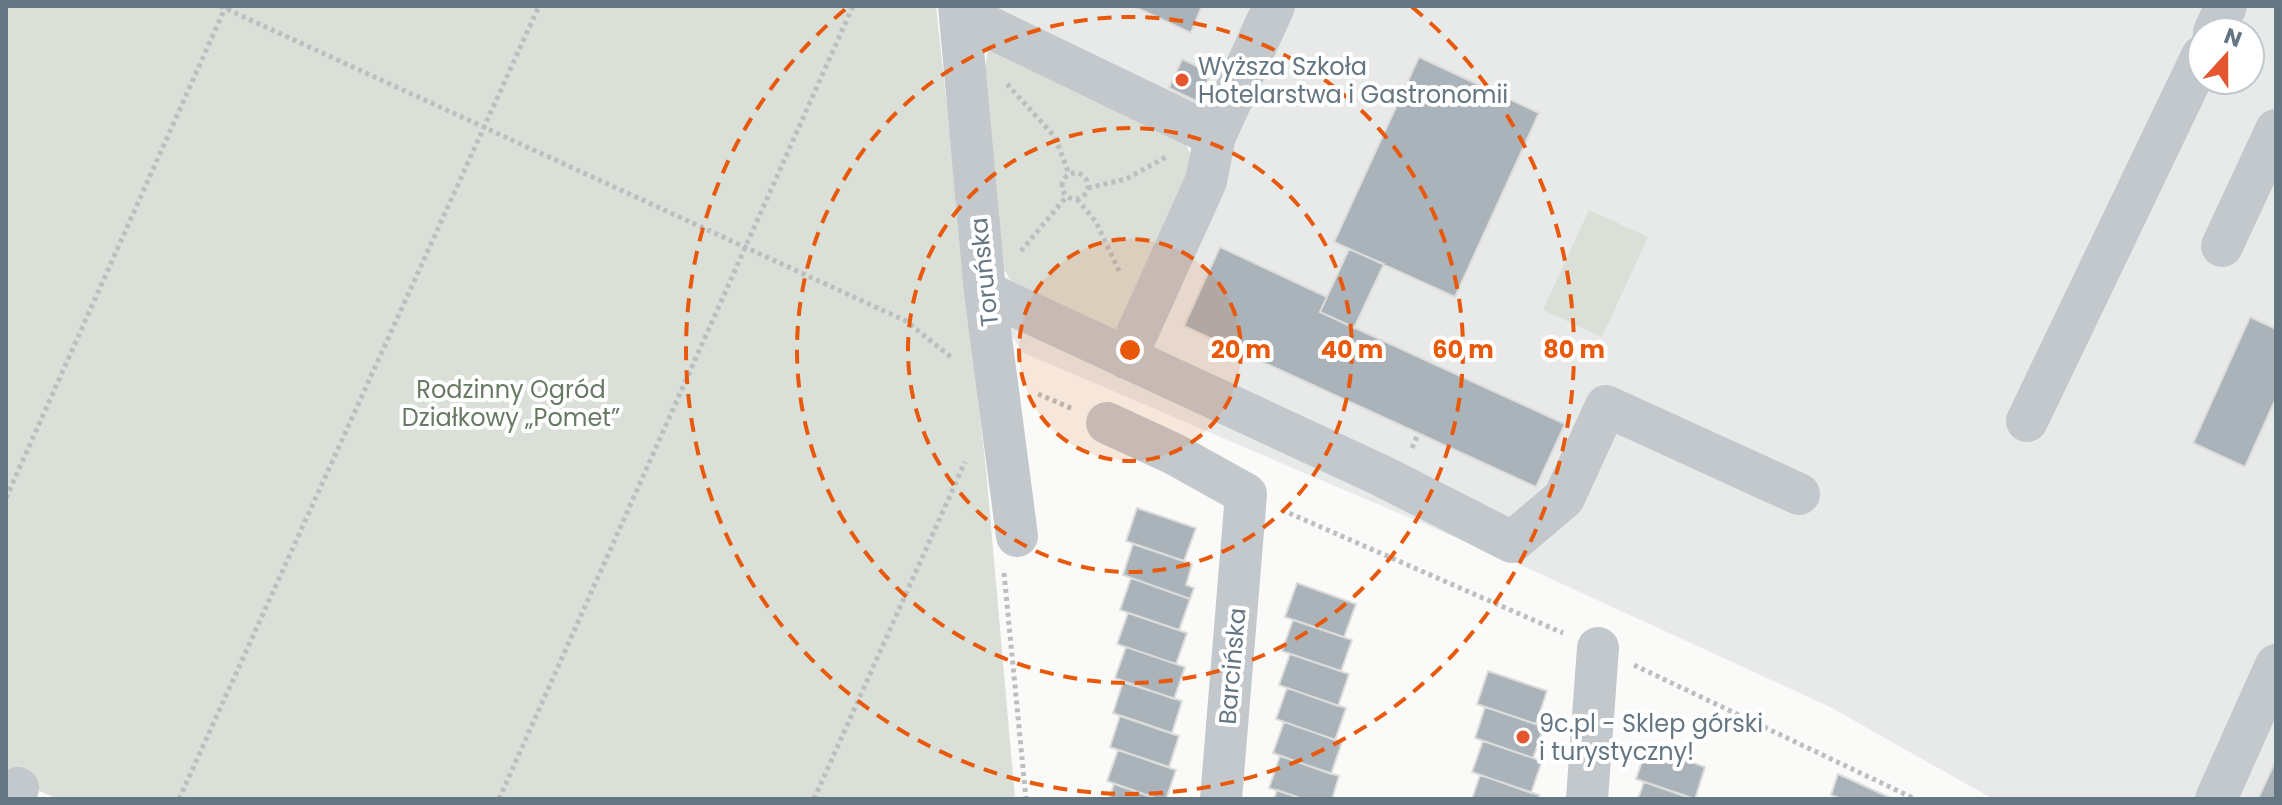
<svg xmlns="http://www.w3.org/2000/svg" width="2282" height="805" font-family="Poppins,sans-serif">
  <style>
    .built { fill: #e8e9e9; fill-rule: evenodd }
    .green { fill: #dadfd7 }
    .building { fill: #aab3b9; stroke: #dcdcda; stroke-width: 2 }
    .lines { fill: none; stroke-linecap: round; stroke-linejoin: round }
    .path { stroke: #bbbfc2; stroke-width: 5; stroke-dasharray: 4 4; stroke-linecap: butt }
    .minor { stroke: #c3c8cc; stroke-width: 42 }
    .ring { fill: none; stroke: #e8590c; stroke-width: 4; stroke-dasharray: 14 10 }
    .poi-dot { fill: #e4572e; stroke: #fff; stroke-width: 3 }
    .labels { text-anchor: middle; dominant-baseline: central; stroke-width: 8; stroke-linejoin: round; paint-order: stroke }
    .poi-label { font-size: 24px; fill: #657683; stroke: #fff; text-anchor: start }
    .street-label { font-size: 24px; fill: #657683; stroke: #fff }
    .park-label { font-size: 24px; fill: #687a64; stroke: #fff }
    .centre { fill: #e8590c; stroke: #fff; stroke-width: 4 }
    .ring-label { font-size: 24px; text-anchor: middle; font-weight: bold; fill: #e8590c; stroke: #fff; stroke-width: 8; stroke-linejoin: round; paint-order: stroke }
  </style>
  <rect width="100%" height="100%" fill="#fafaf8"/>
  <path class="built" d="M966,6H2276V799H1993L1830,707L1534,571L1024,353L1004,326L998,279L1007,277L1012,283L1202,145ZM2202,32H2250V80H2202Z"/>
  <path class="green" d="M6,6H936L987,480L1015,799H58L6,777Z
    M989,44L1184,141L1193,159L1119,333L1012,283L1002,266L984,73Z
    M1589,210L1648,237L1602,337L1543,310Z"/>
  <path class="building" d="M1133,6H1202L1191,33Z
    M1419,57L1539,113L1455,297L1334,242Z
    M1182,59L1211,73L1198,102L1169,88Z
    M1220,247L1327,297L1320,312L1565,424L1536,487L1184,326Z
    M1349,249L1384,264L1354,328L1320,312Z
    M2250,317L2276,329V398L2245,467L2193,443Z
    M1137,508L1196,528L1184,561L1126,541Z
    M1133,544L1192,564L1186,585L1194,588L1190,599L1123,575Z
    M1131,578L1190,599L1179,630L1120,610Z
    M1297,583L1356,604L1344,637L1285,617Z
    M1128,613L1187,633L1176,664L1117,644Z
    M1293,620L1352,640L1341,671L1282,651Z
    M1126,647L1185,667L1174,699L1115,678Z
    M1290,654L1349,674L1338,706L1279,685Z
    M1488,671L1547,691L1536,724L1477,704Z
    M1123,682L1182,701L1172,733L1113,713Z
    M1287,688L1346,708L1335,740L1276,719Z
    M1485,707L1544,727L1533,758L1475,738Z
    M1120,716L1179,736L1169,767L1110,747Z
    M1284,722L1342,742L1331,774L1273,753Z
    M1483,741L1542,761L1531,793L1472,772Z
    M1647,746L1705,767L1695,799L1636,779Z
    M1118,750L1176,770L1166,799H1158L1107,781Z
    M1280,756L1339,776L1332,799H1303L1269,788Z
    M2276,760V799H2258Z
    M1838,774L1893,799H1842L1831,795Z
    M1480,775L1539,795L1538,799H1472Z
    M1644,782L1693,799H1638Z
    M1114,784L1158,799H1109Z
    M1277,790L1303,799H1274Z"/>
  <g class="lines">
    <path class="path" d="M220,6L906,321L952,358
      M1007,84L1055,137L1069,174
      M1062 186a13 13 0 1 1 26 0a13 13 0 1 1-26 0Z
      M1088,188L1126,179L1166,157
      M1077,199L1096,222L1120,273
      M1021,251L1067,196
      M1038,394L1073,409
      M1412,448L1418,434
      M6,498L226,6
      M1282,510L1563,633
      M1004,573L1026,799
      M1634,665L1915,799
      M179,799L539,6
      M499,799L853,6
      M814,799L965,462"/>
    <path class="minor" d="M959,6L985,292L1017,536
      M960,13L1215,136L1206,181L1126,358
      M2214,32L2226,6
      M1215,136L1274,6
      M2222,246L2276,130
      M985,292L1380,475L1512,542L1564,498L1606,406L1799,494
      M2027,421L2202,56
      M1107,423L1174,454L1246,494L1221,799
      M13,799L18,788
      M1587,799L1598,648
      M2216,799L2276,665"/>
  </g>
  <circle cx="1130" cy="350" r="111" fill="#e8590c" fill-opacity=".12"/>
  <g class="ring">
    <circle cx="1130" cy="350" r="111"/>
    <circle cx="1130" cy="350" r="222"/>
    <circle cx="1130" cy="350" r="333"/>
    <path d="M1412 7A444 444 0 1 1 848 7"/>
  </g>
  <g class="poi-dot">
    <circle cx="1182" cy="80" r="8"/>
    <circle cx="1523" cy="737" r="8"/>
  </g>
  <g class="labels">
    <g class="poi-label">
      <text x="1198" y="66">Wyższa Szkoła<tspan x="1198" dy="28">Hotelarstwa i Gastronomii</tspan></text>
      <text x="1539" y="723">9c.pl - Sklep górski<tspan x="1539" dy="28">i turystyczny!</tspan></text>
    </g>
    <g class="street-label">
      <text transform="translate(984 272) rotate(-96)">Toruńska</text>
      <text transform="translate(1232 666) rotate(-85)">Barcińska</text>
    </g>
    <g class="park-label">
      <text x="511" y="389">Rodzinny Ogród<tspan x="511" dy="28">Działkowy „Pomet”</tspan></text>
    </g>
  </g>
  <circle cx="1130" cy="350" r="12" class="centre"/>
  <g class="ring-label">
    <text x="1241" y="358">20 m</text>
    <text x="1352" y="358">40 m</text>
    <text x="1463" y="358">60 m</text>
    <text x="1574" y="358">80 m</text>
  </g>
  <rect width="2282" height="805" fill="none" stroke="#657683" stroke-width="16"/>
  <g transform="translate(2226 56) rotate(21)"><circle r="38" fill="#ffffff" stroke="#c1c8cd" stroke-width="2"/>
  <path d="M0-6L14 30L0 20L-14 30Z" fill="#e4572e"/>
  <text y="-12" font-size="22" font-weight="bold" text-anchor="middle" fill="#657683">N</text>
  </g>
</svg>
